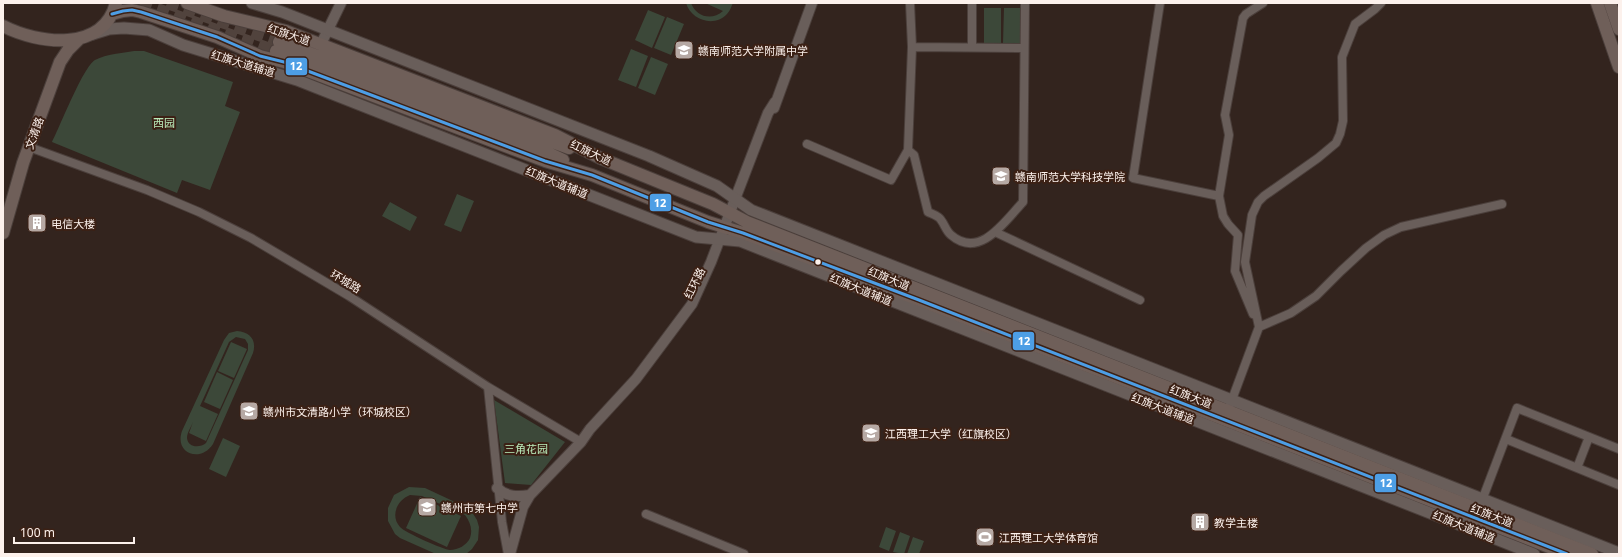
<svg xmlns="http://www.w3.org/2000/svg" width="1622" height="557" font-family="'Noto Sans','Noto Sans SC',sans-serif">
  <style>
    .green { fill: #3c4839; fill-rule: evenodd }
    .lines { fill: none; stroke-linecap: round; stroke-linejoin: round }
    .primary-tunnel { stroke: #51433d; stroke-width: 12; stroke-dasharray: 12 6; stroke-linecap: butt }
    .minor-casing { stroke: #4b3f3b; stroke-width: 10 }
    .tertiary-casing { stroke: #4b3f3b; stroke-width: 12 }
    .secondary-casing { stroke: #4b3f3b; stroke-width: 13 }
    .primary-casing { stroke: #4b3f3b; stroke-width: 14 }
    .minor { stroke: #695e5a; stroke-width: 8 }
    .tertiary { stroke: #695e5a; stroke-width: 10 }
    .secondary { stroke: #695e5a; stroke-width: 11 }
    .primary { stroke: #6f5f59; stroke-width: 12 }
    .bus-1-casing { stroke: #3c2115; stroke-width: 6 }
    .bus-1 { stroke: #4d9ee5; stroke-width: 3 }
    .bus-dot { fill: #fcf1ec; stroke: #3c2115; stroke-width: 1.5 }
    .labels { text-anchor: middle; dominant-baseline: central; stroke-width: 4; stroke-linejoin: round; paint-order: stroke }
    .street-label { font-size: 11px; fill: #fcf1ec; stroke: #3c2115 }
    .poi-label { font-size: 11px; fill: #fcf1ec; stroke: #3c2115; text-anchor: start }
    .park-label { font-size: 11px; fill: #bbedbc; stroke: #3c2115 }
    .line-badge { stroke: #3c2115; stroke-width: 1.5 }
    .badge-label { font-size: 11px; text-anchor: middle; font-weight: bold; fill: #fff }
  </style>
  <rect width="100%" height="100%" fill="#33241e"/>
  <path class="green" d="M686,3H691C696,17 712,21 723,11L705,3H733C731,7 730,11 727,14C714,28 691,20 686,3Z
    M984,8H1001V44L984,43Z
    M1004,8H1021V43H1003Z
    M648,10L665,17L652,48L635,40Z
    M667,17L684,24L671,55L654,48Z
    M631,49L648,56L636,87L618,80Z
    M134,51H144L233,82L225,106L240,112L210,190L182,180L177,193L52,142C60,127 83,67 95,60C107,54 122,53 134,51Z
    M651,57L668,64L655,95L638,88Z
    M457,194L474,201L461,232L444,225Z
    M390,202L417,217L410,231L382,216Z
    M237,331C250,332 257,340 253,353L213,444C201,463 174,454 182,431L224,340L229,333ZM236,337L245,339L248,344V350L206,443C200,448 188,448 187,438C187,433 191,427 193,422L189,433L206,441L218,414L200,406L229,342Z
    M231,342L247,349L234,378L218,371Z
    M217,372L233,380L220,409L204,402Z
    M494,400L565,442L531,485L505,483Z
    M223,438L240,446L226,477L209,469Z
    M409,487L425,488L470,509L477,520L479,527L478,540L472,549L466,554H436L400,538L395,534L388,521V508L394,495ZM410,495L422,496L465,515C470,522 473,529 470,538C467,545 458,550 450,550C444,550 404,532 400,527C390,516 397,500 410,495Z
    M420,497L461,516L447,547L406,528Z
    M886,527L896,531L889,551L879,547Z
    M900,532L910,536L904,554L893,552Z
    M913,537L924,541L919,554H907Z"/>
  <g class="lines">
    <path class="primary-tunnel" d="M140,3L276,51
      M167,3L279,42"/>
    <g class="minor-casing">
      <path id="minor" d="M972,3V47
        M1160,3L1133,178L1219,196
        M912,47L1024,48
        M807,144L891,180L908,150L912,47L910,3
        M29,147L147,190L199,212L251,238L349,296L488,387L581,442
        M908,150L914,155L928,212C932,214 939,216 941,220C945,225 946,231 951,235C980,260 1005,221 1023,202L1025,3
        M995,232L1140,300
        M1253,314L1235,271L1238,235L1228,224L1223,216L1219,196L1229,135L1225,115L1243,18L1246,14L1263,3
        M1259,327L1291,313L1316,296L1341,271L1366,248L1384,235L1401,227L1502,204
        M488,387L502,522L508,554
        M1230,405L1259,327L1245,262L1252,215L1258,202L1264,196L1318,158L1336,143L1340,134L1343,121L1342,57L1355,24L1375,9L1381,3
        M1506,439L1619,485
        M1577,468L1589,437
        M1481,503L1517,408L1619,449
        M646,514L744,554"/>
    </g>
    <g class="tertiary-casing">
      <path id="tertiary" d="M321,44L341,3
        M774,108L812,3
        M497,488C507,497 518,497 530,495
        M510,554L523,507L530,495L581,442L590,429L636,379L692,304L711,262L768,113L775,102"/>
    </g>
    <g class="secondary-casing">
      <path id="secondary" d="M252,3L282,12L649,156L717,186L751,210L1619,553
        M93,34L109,29L124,28L149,30L183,45L297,80L696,237L740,241L1534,554"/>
    </g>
    <g class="primary-casing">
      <path id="primary" d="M187,3L224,16L286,31L555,135L600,158L713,204L747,222L1592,554
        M1597,3L1619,67
        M1610,3L1619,29
        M112,14L123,11L132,10L141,12L217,37L260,56L284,62L545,161L592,175L708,222L743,233L919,300L1567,554
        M3,26C38,44 103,53 116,3
        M279,42L569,148
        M276,51L548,153L563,160
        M3,233L23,163L60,62L68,50L79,39"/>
    </g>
    <use href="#minor" class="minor"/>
    <use href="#tertiary" class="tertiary"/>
    <use href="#secondary" class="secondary"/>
    <use href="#primary" class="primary"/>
    <g class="bus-1-casing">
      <path id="bus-1" d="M112,14L123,11L132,10L141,12L217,37L260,56L284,62L545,161L592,175L708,222L743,233L919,300L1567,554"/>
    </g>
    <use href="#bus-1" class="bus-1"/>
  </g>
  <defs>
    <g id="school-square" transform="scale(1)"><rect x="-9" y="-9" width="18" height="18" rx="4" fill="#b6a9a4" stroke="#3c2115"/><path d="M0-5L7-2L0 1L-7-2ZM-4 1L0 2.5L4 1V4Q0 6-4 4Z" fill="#fff"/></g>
    <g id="university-square" transform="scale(1)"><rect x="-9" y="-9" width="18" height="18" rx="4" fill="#b6a9a4" stroke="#3c2115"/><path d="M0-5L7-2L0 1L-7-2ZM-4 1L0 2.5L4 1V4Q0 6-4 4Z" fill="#fff"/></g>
    <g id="building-square" transform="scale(1)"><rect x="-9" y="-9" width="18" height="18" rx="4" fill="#b6a9a4" stroke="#3c2115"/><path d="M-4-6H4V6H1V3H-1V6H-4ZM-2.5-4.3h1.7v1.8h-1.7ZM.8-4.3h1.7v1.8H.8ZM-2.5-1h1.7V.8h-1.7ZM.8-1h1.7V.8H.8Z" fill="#fff"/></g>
    <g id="stadium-square" transform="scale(1)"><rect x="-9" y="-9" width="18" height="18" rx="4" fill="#b6a9a4" stroke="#3c2115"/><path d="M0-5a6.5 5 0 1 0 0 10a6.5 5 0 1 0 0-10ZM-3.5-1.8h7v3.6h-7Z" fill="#fff"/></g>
  </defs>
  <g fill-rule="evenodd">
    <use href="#school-square" x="684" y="50"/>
    <use href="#university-square" x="1001" y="176"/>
    <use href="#building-square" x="37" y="223"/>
    <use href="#school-square" x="249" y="411"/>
    <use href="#university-square" x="871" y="433"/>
    <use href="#school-square" x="427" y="507"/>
    <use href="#building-square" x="1200" y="522"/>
    <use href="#stadium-square" x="985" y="537"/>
  </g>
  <circle class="bus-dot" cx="818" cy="262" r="3.5"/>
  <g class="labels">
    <g class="street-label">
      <text transform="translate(289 34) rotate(18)">红旗大道</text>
      <text transform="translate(243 63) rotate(17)">红旗大道辅道</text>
      <text transform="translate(34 133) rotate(-70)">文清路</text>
      <text transform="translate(591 152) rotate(25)">红旗大道</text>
      <text transform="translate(557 182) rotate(22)">红旗大道辅道</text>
      <text transform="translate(889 278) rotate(22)">红旗大道</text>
      <text transform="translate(346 281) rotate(31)">环城路</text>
      <text transform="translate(694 283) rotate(-64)">红环路</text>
      <text transform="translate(861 289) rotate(22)">红旗大道辅道</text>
      <text transform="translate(1191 396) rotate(21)">红旗大道</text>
      <text transform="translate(1163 408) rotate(21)">红旗大道辅道</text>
      <text transform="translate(1492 515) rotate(21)">红旗大道</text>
      <text transform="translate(1464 526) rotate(22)">红旗大道辅道</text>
    </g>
    <g class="poi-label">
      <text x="698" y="50">赣南师范大学附属中学</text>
      <text x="1015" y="176">赣南师范大学科技学院</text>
      <text x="51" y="223">电信大楼</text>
      <text x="263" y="411">赣州市文清路小学（环城校区）</text>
      <text x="885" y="433">江西理工大学（红旗校区）</text>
      <text x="441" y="507">赣州市第七中学</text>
      <text x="1214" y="522">教学主楼</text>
      <text x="999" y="537">江西理工大学体育馆</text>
    </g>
    <g class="park-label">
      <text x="164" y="122">西园</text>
      <text x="526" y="448">三角花园</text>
    </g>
  </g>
  <g class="line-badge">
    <rect x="285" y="57" width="23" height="19" rx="4" fill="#4d9ee5"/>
    <rect x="649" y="193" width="23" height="19" rx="4" fill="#4d9ee5"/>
    <rect x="1012" y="331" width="23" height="20" rx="4" fill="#4d9ee5"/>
    <rect x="1374" y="473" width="23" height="20" rx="4" fill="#4d9ee5"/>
  </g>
  <g class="badge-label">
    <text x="296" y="70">12</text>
    <text x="660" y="207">12</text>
    <text x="1024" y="345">12</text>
    <text x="1386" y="487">12</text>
  </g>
  <rect width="1622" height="557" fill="none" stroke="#fcf1ec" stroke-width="8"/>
  <path d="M14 537v6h120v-6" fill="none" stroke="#fcf1ec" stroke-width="2"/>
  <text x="20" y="537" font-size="12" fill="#fcf1ec" stroke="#3c2115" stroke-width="3" paint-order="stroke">100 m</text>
</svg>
